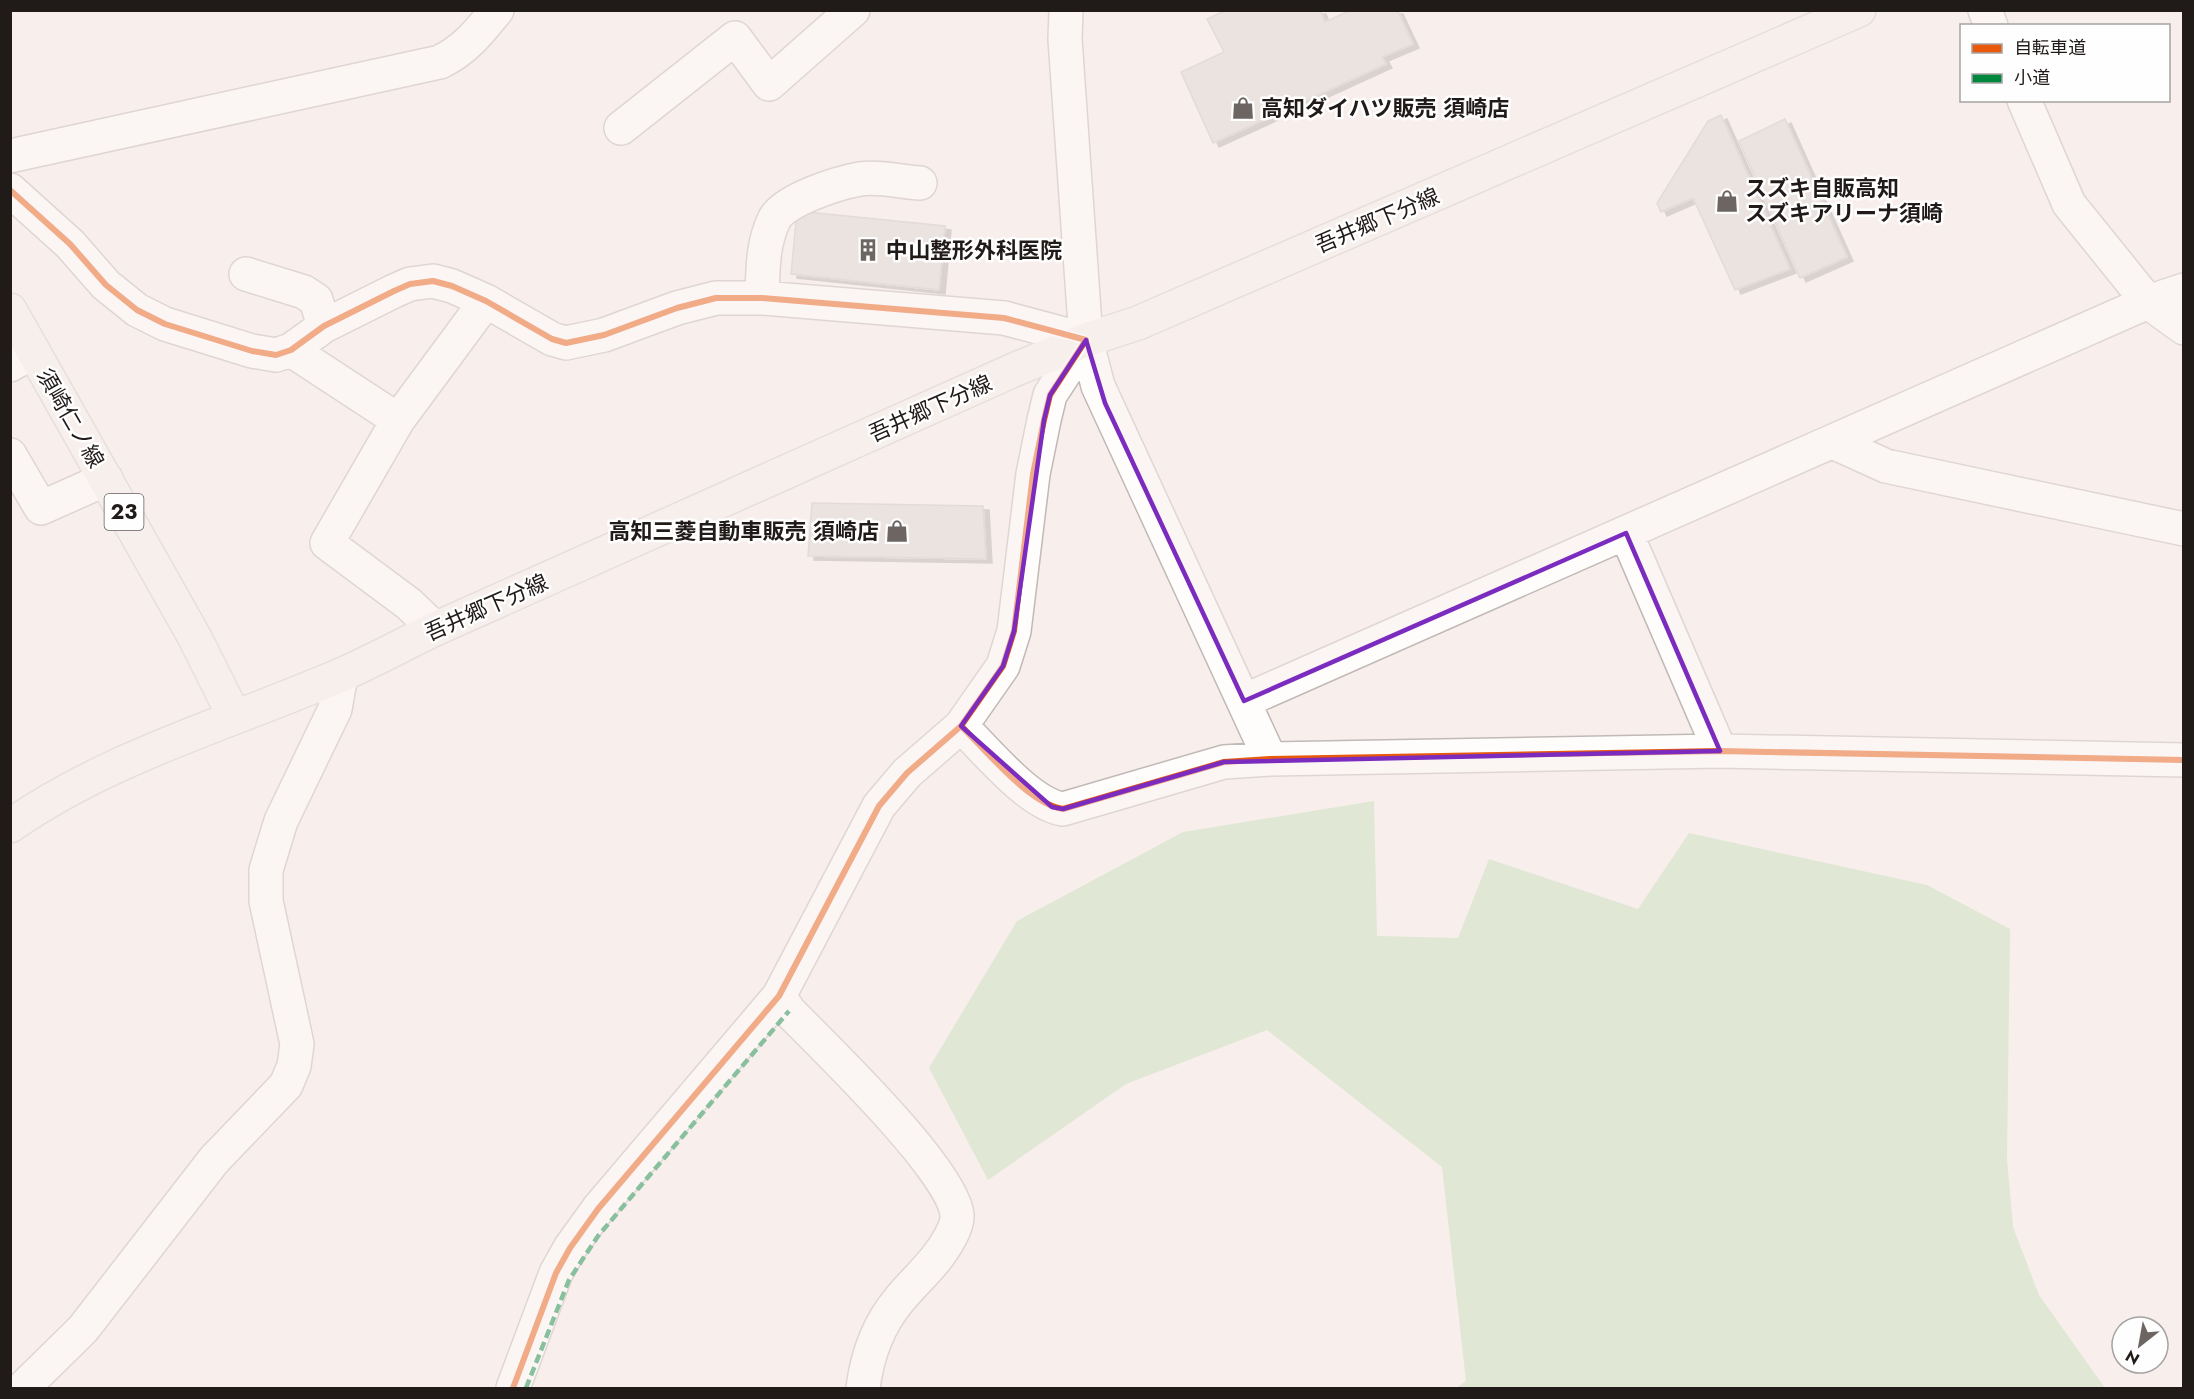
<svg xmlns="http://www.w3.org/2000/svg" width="2194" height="1399" font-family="Jost,'Noto Sans JP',sans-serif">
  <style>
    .green { fill: #c3ddb5 }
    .building { fill: #dbd4d0; stroke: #cbc4c1; stroke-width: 1.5; filter: url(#shadow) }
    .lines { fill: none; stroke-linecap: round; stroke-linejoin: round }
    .minor-casing { stroke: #c0b9b6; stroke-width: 36 }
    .major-casing { stroke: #d0ccca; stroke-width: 36 }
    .minor { stroke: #fefdfc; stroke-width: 33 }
    .major { stroke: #f5f0ea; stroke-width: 33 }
    .quiet { stroke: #00873e; stroke-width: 4.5; stroke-dasharray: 9 4.5; stroke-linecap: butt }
    .cycleway-casing { stroke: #fefefe; stroke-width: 10 }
    .cycleway { stroke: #e8590c; stroke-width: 6 }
    .marked { fill: none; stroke: #7b2cbf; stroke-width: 4.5; stroke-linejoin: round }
    .labels { text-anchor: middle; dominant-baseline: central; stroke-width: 5; stroke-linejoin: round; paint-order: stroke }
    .shield { fill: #fefefe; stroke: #635e5d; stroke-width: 1.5 }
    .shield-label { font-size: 21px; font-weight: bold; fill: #201a18 }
    .poi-label { font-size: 22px; font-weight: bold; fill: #201a18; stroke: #fefefe; text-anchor: start }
    .street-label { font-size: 22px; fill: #201a18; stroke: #fefefe }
  </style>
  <defs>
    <filter id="shadow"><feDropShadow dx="6" dy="4" stdDeviation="0" flood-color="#0004"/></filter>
  </defs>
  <rect width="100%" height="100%" fill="#f8efec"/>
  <path class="green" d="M1374,801L1377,936L1458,938L1489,859L1638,909L1689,833L1927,885L2010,929L2007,1159L2013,1227L2039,1295L2105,1388H1456L1466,1381L1442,1167L1267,1030L1126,1084L988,1180L929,1068L1017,921L1183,832Z"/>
  <path class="building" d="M1226,10H1320L1325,22L1351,10H1397L1413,44L1382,57L1386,64L1213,143L1181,72L1224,52L1207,19Z
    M1721,115L1790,269L1735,290L1693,198L1661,212L1657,203L1708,121Z
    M1785,119L1847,257L1800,278L1739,141Z
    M797,211L945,226L939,290L791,274Z
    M812,503L983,506L986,559L808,556Z"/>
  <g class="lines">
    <g class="minor-casing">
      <path id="minor" d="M1066,10L1065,39L1086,340L1098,386L1270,759
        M1985,10L1991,26
        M2024,100L2069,204L2148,302L2184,328
        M621,128L735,38L769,84L853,10
        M10,156L440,62C465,50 480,31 497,10
        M10,190L70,244L106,285L137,310L165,324L252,351L276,355L291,350L324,326L394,291L410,284L433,281L452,286L486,301L552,339L566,343L604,335L677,308L716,298H762L1004,318L1086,340
        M246,274L304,292L316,300L324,326
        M762,298C763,271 762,245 774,220C783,200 838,183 860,179C878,176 902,182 920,183
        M291,350L398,420
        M10,365L33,352
        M1833,442L1886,466L2184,529
        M10,455L41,508L106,479
        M1626,533L1720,751
        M435,629L409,604L327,543L398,420L486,301
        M1244,701L2148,302L2184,290
        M961,726C986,750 1029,804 1063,809L1224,762L1270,759L1720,751L2184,760
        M779,996L789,1011C824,1047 953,1170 957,1215C958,1227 945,1247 938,1256C926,1272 911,1285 899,1300C878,1325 867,1357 863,1388
        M23,1388L83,1329L214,1160L286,1085L294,1066L297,1044L266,901V870L281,821L335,709L341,675
        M513,1388L556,1273L570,1248L598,1209L779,996L879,806L907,773L961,726L1003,666L1014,631L1033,474L1044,420L1050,395L1086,340"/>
    </g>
    <g class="major-casing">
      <path id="major" d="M10,310L195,638L234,716
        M10,826C110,756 230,723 341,675C373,661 404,644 435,629L1016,369L1086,340L1138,323L1859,10"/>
    </g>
    <use href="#minor" class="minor"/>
    <use href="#major" class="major"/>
    <path class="quiet" d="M526,1388L569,1280L598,1236L789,1011"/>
    <g class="cycleway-casing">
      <path id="cycleway" d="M10,190L70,244L106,285L137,310L165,324L252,351L276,355L291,350L324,326L394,291L410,284L433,281L452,286L486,301L552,339L566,343L604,335L677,308L716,298H762L1004,318L1086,340L1050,395L1044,420L1033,474L1014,631L1003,666L961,726L907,773L879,806L779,996L598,1209L570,1248L556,1273L513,1388
        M961,726C986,750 1029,804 1063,809L1224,762L1270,759L1720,751L2184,760"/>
    </g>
    <use href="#cycleway" class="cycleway"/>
  </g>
  <path d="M0 0H2194V1399H0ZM1086,340L1105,403L1244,701L1626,533L1720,751L1224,762L1063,809L1052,807L961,726L1003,666L1014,631L1044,420L1050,395Z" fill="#f8efec" fill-opacity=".55" fill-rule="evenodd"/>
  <path class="marked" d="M1086,340L1105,403L1244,701L1626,533L1720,751L1224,762L1063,809L1052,807L961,726L1003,666L1014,631L1044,420L1050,395Z"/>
  <defs>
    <g id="shop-bare" transform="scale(1.8)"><path d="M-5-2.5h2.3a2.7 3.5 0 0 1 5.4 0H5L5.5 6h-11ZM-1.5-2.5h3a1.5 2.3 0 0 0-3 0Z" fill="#6c6562" stroke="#fefefe" stroke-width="2.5" paint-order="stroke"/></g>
    <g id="building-bare" transform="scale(1.8)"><path d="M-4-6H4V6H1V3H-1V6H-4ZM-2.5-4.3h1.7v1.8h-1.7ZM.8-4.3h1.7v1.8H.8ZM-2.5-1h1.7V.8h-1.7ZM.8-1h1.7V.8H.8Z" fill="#6c6562" stroke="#fefefe" stroke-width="2.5" paint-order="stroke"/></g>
  </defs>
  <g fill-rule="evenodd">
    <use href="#shop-bare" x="1243" y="108"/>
    <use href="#shop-bare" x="1727" y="201"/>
    <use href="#building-bare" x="868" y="250"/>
    <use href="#shop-bare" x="897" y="531"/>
  </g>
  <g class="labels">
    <rect class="shield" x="104.5" y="494" width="39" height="36" rx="4.5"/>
    <g class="shield-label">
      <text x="124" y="512">23</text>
    </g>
    <g class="poi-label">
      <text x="1261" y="108">高知ダイハツ販売 須崎店</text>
      <text x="1745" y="188">スズキ自販高知<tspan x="1745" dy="25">スズキアリーナ須崎</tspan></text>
      <text x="886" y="250">中山整形外科医院</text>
      <text x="879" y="531" text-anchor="end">高知三菱自動車販売 須崎店</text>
    </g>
    <g class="street-label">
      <text transform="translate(1377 220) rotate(-23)">吾井郷下分線</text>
      <text transform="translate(930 408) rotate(-24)">吾井郷下分線</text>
      <text transform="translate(71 418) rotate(60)">須崎仁ノ線</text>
      <text transform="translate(486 607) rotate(-24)">吾井郷下分線</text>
    </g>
  </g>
  <rect width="2194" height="1399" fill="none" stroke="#201a18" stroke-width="24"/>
  <rect x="1960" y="24" width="210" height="78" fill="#fefefe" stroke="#a5a3a2" stroke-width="1.5"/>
  <rect x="1972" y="44" width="30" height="9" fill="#e8590c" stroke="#a5a3a2" stroke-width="1.5"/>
  <text x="2014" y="54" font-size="18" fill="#201a18">自転車道</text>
  <rect x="1972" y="74" width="30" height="9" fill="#00873e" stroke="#a5a3a2" stroke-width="1.5"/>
  <text x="2014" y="84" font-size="18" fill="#201a18">小道</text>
  <g transform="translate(2140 1345) rotate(211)"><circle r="28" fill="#fefefe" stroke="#a5a3a2" stroke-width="1.5"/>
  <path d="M0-4.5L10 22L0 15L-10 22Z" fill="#6c6562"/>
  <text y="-9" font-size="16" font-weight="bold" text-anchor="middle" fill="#201a18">N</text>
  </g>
</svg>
